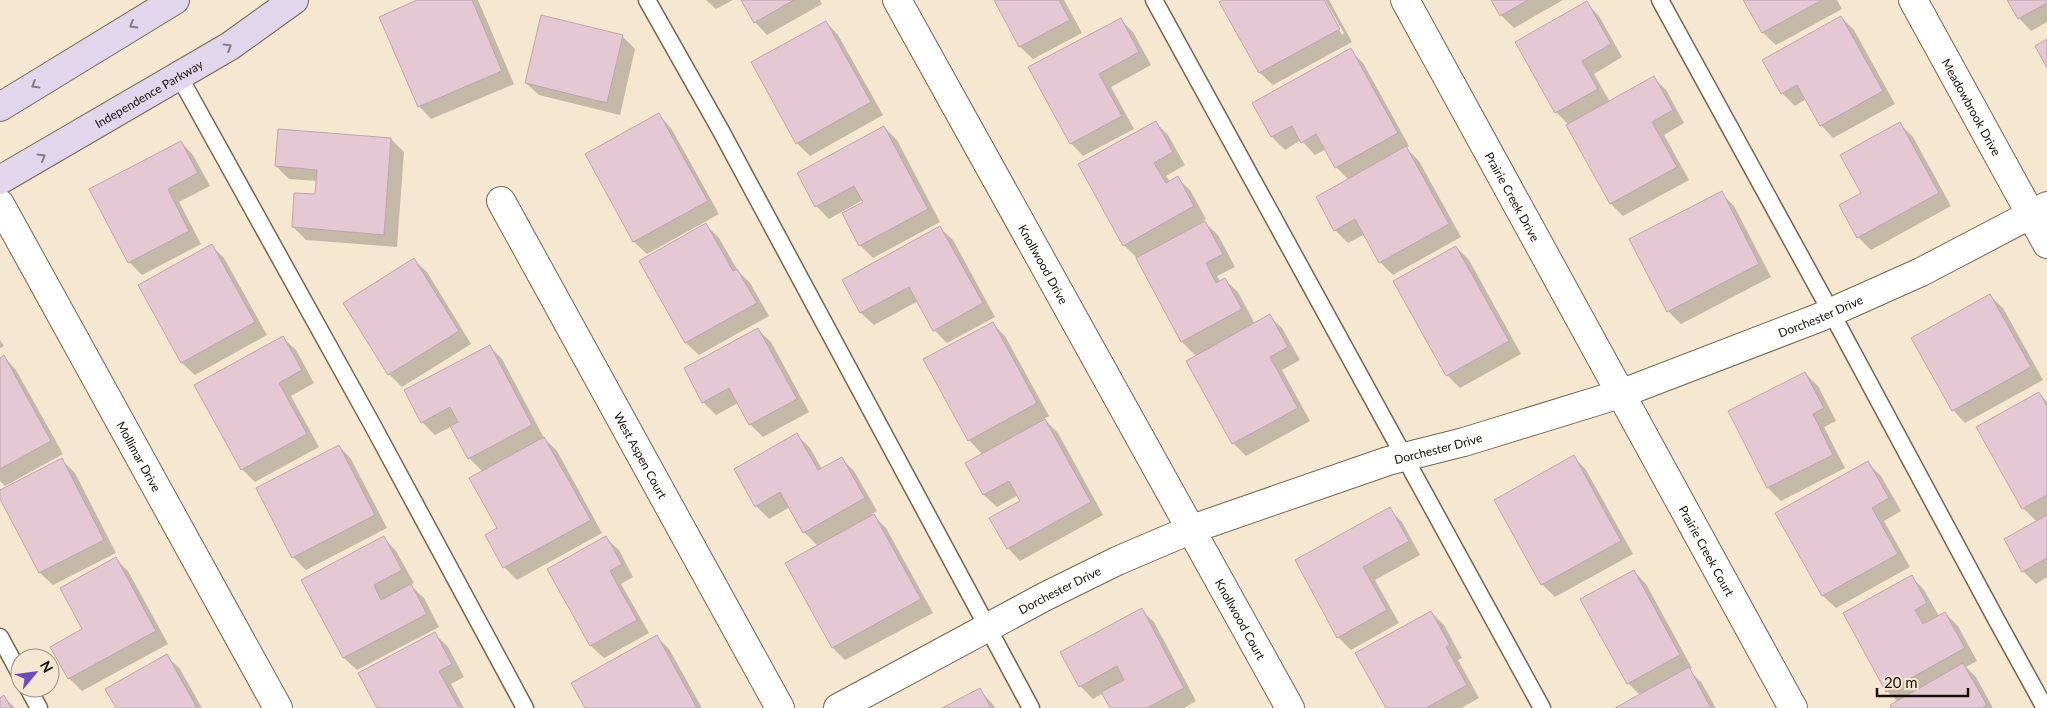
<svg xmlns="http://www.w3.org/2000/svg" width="2047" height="708" font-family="Lato,sans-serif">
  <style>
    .shadow { fill: #0003 }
    .building { fill: #e4c9d5; stroke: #bea4b0 }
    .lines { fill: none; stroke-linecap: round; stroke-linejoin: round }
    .service-casing { stroke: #726651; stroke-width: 19 }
    .minor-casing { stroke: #726651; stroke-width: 30 }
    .secondary-casing { stroke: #726651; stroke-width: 30 }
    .service { stroke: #fff; stroke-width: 16 }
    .minor { stroke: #fff; stroke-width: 28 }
    .secondary { stroke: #e1d6eb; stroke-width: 28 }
    .oneway { stroke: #857c84 }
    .labels { text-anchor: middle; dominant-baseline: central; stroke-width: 4; stroke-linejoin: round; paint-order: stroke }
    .street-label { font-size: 12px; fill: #140f07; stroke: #f6e7d0 }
  </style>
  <rect width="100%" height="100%" fill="#f6e7d0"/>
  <path class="shadow" d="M421,0H478L514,84L431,119L419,106Z
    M706,0H733L716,9Z
    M743,0H820L822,4L767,35L755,22Z
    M995,0H1064L1082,33L1033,59L1020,47Z
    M1225,0H1322L1342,35L1344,33L1325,0H1329L1352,42L1273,85L1260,73L1221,2Z
    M1493,0H1563L1514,28L1501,15Z
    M1745,0H1837L1842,9L1776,45L1763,33Z
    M2009,0H2047V22L2031,31L2019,18Z
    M1586,3L1599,16L1622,57L1594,74L1610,102L1654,78L1666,90L1684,123L1664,135L1689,180L1623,216L1611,204L1569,125L1556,112Z
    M1841,17L1854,30L1895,104L1833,138L1821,125L1806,99L1795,106L1782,93Z
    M1120,19L1133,32L1151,65L1111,87L1134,129L1083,156L1071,143Z
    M826,22L838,35L883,115L810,156L797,143Z
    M622,36L635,49L620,115L539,95L526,83Z
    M1350,50L1363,63L1409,146L1406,148L1419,161L1461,237L1393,275L1380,262L1365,234L1348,243L1335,230L1349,180L1336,167L1326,149L1315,155L1301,140L1285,150L1272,137L1254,104Z
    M659,115L671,128L719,214L647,254L634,242L586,155Z
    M1156,123L1168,135L1185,165L1166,176L1170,182L1177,178L1190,190L1206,219L1203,221L1218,235L1235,267L1217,276L1220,282L1225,280L1238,292L1255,324L1269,316L1282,328L1300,360L1282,370L1310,421L1246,456L1233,443L1196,356L1182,342L1137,258L1124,245Z
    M1900,124L1913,137L1951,206L1871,250L1858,237Z
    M884,127L897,140L940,222L873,258L860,245L864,203L863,200L829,219L816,206Z
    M391,139L404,152L397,247L306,240L293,227L317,195V181L289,179L276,166Z
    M181,142L193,155L210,186L179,202L201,244L142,275L129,262Z
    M1721,193L1734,206L1771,277L1681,324L1668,311Z
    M706,225L719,238L738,271L750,283L769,316L699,355L686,343L640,262Z
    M940,228L953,240L995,317L947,343L934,330L918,301L874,325L861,313L844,281Z
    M212,246L224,258L267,335L195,375L182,363L139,286Z
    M1456,247L1469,260L1521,354L1460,388L1447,375L1395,281Z
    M414,260L427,272L471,344L402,387L389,374Z
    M1990,296L2003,308L2043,380L1965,423L1953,410Z
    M992,323L1005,336L1049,416L1044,419L1058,433L1103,515L1020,561L1008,548L1022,501L1018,495L997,507L984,495L967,464L983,455L969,440Z
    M758,330L771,342L809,412L763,437L750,424L738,403L716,415L703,402Z
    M283,338L296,350L314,383L291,396L319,447L255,482L242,469Z
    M0,340L4,346L0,348Z
    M489,346L502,359L544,438L557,451L602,533L517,580L504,567L499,529L483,472L469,458L452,426L435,435L422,422Z
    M4,357L16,370L63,454L5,486L0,481V359Z
    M1805,373L1818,386L1836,421L1824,427L1845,468L1781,501L1768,488L1729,411Z
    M2039,393L2047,402V577L2036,584L2023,571L2037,522L2023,508Z
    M797,435L810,448L822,469L841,458L854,471L877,511L872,514L886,528L933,613L845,660L833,648L818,546L804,532L790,507L769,519L756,506Z
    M339,446L351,459L387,528L306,570L293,557L257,488Z
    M1574,457L1586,470L1633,554L1555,597L1542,584Z
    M62,460L75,473L116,553L53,585L40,573L0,496V492Z
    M1868,463L1881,476L1901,511L1884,521L1910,567L1836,608L1823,596Z
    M1389,509L1402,522L1420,555L1375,580L1399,623L1351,650L1338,637L1296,561Z
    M384,538L396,551L414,583L410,585L424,598L439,627L357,670L344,658L303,581Z
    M606,538L619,550L633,577L621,584L649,633L604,658L591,646L549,569Z
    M116,559L128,571L168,644L82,691L69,678Z
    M1634,571L1646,584L1692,668L1689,670L1701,682L1716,708H1618L1640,695L1628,683Z
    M1912,577L1924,590L1939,616L1945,613L1958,626L1977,661L1966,667L1976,677L1993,708H1893L1898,702L1887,691Z
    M1141,610L1154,622L1196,701L1184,708H1111L1103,693L1093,699L1080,686Z
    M1431,612L1444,625L1462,658L1458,660L1479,698L1461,708H1387Z
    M435,634L448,647L464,677L451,684L464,708H379Z
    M657,637L669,649L702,708H587Z
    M167,656L180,669L202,708H117Z
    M980,690L996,708H945Z
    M4,697L15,708H0V699Z"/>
  <path class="building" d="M417,0H472L502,71L418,107L379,17Z
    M741,0H794L754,23Z
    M994,0H1059L1070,20L1019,47Z
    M1223,0H1324L1340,29L1259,73L1219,2Z
    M1491,0H1528L1500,16Z
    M1743,0H1822L1762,33Z
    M2007,0H2047V3L2018,19Z
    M1587,1L1611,44L1582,61L1598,89L1555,113L1515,42Z
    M541,15L623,35L607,103L525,83Z
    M1841,16L1883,91L1820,126L1797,85L1781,94L1762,60Z
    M1121,18L1139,52L1099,74L1122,116L1070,144L1028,67Z
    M826,21L871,102L796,144L751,62Z
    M2047,39V68L2035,46Z
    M1351,48L1398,133L1335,168L1316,134L1301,143L1292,126L1271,137L1252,103Z
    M1654,76L1673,110L1652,122L1677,167L1610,204L1566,125Z
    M659,113L708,201L633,242L585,154Z
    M1156,121L1173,152L1154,163L1166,183L1178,176L1194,206L1123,246L1078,164Z
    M1900,122L1939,193L1857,238L1839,205L1861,193L1840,155Z
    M884,126L928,209L859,246L842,213L863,202L854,186L815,207L797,173Z
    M278,129L391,138L384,235L292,227L294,193L315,194L317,170L275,166Z
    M181,141L198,173L168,189L189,231L128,263L89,189Z
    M1406,146L1449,224L1379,263L1355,219L1334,231L1316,197Z
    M1722,191L1759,264L1667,312L1629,239Z
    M1205,221L1223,254L1206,263L1216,283L1225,278L1242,309L1181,342L1136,258Z
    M706,223L733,271L737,269L757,303L685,343L639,261Z
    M940,226L983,303L933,331L909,287L860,313L842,280Z
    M212,244L255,322L181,363L138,285Z
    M1456,246L1509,341L1446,376L1393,281Z
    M414,258L459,331L388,375L343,303Z
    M1990,294L2031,367L1952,411L1911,338Z
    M1270,314L1288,347L1270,357L1298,408L1232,444L1186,361Z
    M993,322L1037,403L968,441L923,359Z
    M758,328L797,399L749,425L729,388L702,403L684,368Z
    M283,336L302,370L279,383L307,434L241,470L194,385Z
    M490,345L532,425L468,459L450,426L458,422L450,407L421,423L404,390Z
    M4,355L51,441L0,469V358Z
    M1805,372L1824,408L1813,414L1833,455L1767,488L1728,411Z
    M2039,392L2047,406V495L2022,509L1976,427Z
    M1045,419L1091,502L1007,549L989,518L1020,501L1009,481L983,495L965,463Z
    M797,433L818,470L842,457L865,498L803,533L780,492L755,507L734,469Z
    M544,437L591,520L503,568L485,535L497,528L469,478Z
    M339,445L375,515L292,558L256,488Z
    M1574,455L1621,541L1541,585L1494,500Z
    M62,458L104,540L39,573L0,499V490Z
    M1868,461L1889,498L1872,508L1898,554L1822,596L1775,513Z
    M1390,507L1409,541L1363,567L1387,610L1337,638L1295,560Z
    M874,514L921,599L832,648L785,563Z
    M2047,515V558L2022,572L2004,539Z
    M384,536L402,570L374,585L381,600L411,584L427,614L343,658L301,580Z
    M606,536L622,564L610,571L637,620L590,646L547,569Z
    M116,557L156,631L68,679L50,647L82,629L60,588Z
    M1634,570L1680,655L1627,684L1580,599Z
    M1912,575L1927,603L1915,610L1923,624L1945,612L1965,648L1886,692L1843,613Z
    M1142,608L1184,688L1147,708H1110L1101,692L1124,680L1117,666L1079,687L1060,652Z
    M1431,611L1450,645L1446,647L1467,685L1426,708H1386L1355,653Z
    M435,632L452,664L439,671L459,708H377L358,673Z
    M657,635L697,708H585L571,683Z
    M167,654L197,708H116L105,689Z
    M1963,663L1987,705L1982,708H1891L1890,705Z
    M1689,667L1711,708H1615Z
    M980,688L991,708H942Z
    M4,695L11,708H0V698Z"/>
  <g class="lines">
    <g class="service-casing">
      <path id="service" d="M647,0L721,131L1031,708
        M1154,0L1542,708
        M1660,0L1831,312L1996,619L2045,708
        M179,76L373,426L525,708
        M0,637L20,674
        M28,688L39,708"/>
    </g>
    <g class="minor-casing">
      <g id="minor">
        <path id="s1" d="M897,0L1290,708"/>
        <path id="s2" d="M1405,0L1793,708"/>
        <path id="s3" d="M1913,0L2047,244"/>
        <path id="s4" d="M501,201L780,708"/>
        <path id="s5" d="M0,204L278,708"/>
        <path id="s6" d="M838,708L1046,596L1117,561L1192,529L1388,461L1464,442L1620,394L1818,318L1921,272L2047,206"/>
      </g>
    </g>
    <g class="secondary-casing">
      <g id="secondary">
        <path d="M0,107L175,0"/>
        <path id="s7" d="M0,180L230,46L294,0"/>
      </g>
    </g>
    <use href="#service" class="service"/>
    <use href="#minor" class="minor"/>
    <use href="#secondary" class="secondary"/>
  </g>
  <defs><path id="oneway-chevron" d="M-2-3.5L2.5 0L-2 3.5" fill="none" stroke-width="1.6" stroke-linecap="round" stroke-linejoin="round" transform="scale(1.25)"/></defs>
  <g class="oneway">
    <use href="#oneway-chevron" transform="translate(133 25) rotate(149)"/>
    <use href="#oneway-chevron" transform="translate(228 47) rotate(-32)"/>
    <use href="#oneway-chevron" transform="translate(35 85) rotate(149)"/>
    <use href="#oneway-chevron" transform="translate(42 157) rotate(-30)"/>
  </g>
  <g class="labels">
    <g class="street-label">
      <text stroke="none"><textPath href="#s7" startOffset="172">Independence Parkway</textPath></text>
      <text stroke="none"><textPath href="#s3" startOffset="122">Meadowbrook Drive</textPath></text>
      <text stroke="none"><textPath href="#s2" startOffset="224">Prairie Creek Drive</textPath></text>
      <text stroke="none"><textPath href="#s1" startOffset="302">Knollwood Drive</textPath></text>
      <text stroke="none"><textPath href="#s6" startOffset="1061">Dorchester Drive</textPath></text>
      <text stroke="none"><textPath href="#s6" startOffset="656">Dorchester Drive</textPath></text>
      <text stroke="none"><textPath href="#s4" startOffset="290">West Aspen Court</textPath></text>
      <text stroke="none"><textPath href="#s5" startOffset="288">Mollimar Drive</textPath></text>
      <text stroke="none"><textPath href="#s2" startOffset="628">Prairie Creek Court</textPath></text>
      <text stroke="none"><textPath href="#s6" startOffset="251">Dorchester Drive</textPath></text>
      <text stroke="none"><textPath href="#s1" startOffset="708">Knollwood Court</textPath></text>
    </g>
  </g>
  <g transform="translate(35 673) rotate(61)"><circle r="24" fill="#f6e7d0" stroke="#9c9180"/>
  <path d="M0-4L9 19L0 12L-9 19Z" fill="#6b4ac3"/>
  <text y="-8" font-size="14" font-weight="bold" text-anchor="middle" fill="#140f07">N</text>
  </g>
  <path d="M1877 688v8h91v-8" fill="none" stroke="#140f07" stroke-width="2.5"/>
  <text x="1884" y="688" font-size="15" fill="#140f07" stroke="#f6e7d0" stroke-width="4" paint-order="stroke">20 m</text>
</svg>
